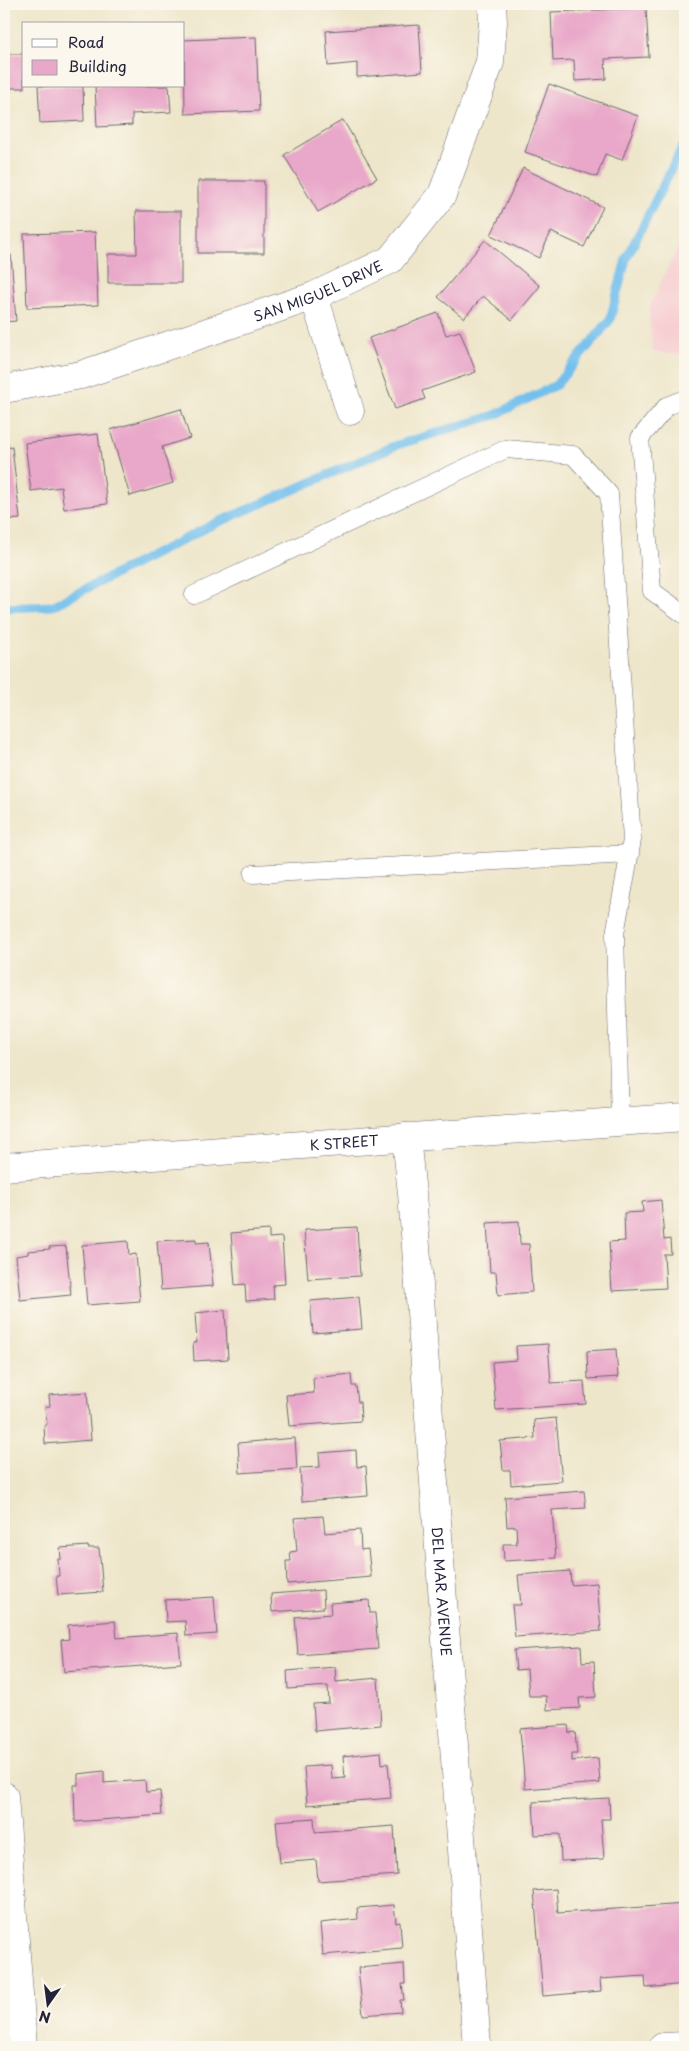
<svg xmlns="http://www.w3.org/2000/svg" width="689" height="2051" font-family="'Playpen Sans',sans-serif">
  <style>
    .built { fill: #f7cfd3 }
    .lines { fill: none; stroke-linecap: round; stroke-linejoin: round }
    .stream { stroke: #73c0ed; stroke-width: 9 }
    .building { fill: #e9a7c9 }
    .service-casing { stroke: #69676d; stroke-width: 19 }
    .minor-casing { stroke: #69676d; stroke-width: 29 }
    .tertiary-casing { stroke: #69676d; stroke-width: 29 }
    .service { stroke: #fff; stroke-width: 18 }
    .minor { stroke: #fff; stroke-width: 28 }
    .tertiary { stroke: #fff; stroke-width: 28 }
    .labels { text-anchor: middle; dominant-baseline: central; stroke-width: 4; stroke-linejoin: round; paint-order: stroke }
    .street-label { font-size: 14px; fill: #22223b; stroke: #fbf7ec }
  </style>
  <rect width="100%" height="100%" fill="#fbf7ec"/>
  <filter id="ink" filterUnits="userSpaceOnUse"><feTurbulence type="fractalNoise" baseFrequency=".02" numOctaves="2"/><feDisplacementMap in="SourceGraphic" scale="10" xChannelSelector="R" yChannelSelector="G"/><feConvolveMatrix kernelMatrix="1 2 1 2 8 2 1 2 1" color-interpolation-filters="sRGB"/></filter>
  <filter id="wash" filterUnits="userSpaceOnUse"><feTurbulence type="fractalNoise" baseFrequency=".0096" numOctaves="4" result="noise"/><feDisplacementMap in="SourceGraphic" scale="20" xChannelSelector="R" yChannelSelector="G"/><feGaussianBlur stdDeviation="1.12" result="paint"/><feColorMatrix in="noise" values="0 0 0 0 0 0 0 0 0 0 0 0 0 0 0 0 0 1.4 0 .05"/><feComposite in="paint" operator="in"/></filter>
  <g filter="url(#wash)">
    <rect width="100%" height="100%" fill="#eee6ca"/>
    <path class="built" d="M685,232V356L652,351L649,308Z"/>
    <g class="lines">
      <path class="stream" d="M4,608L52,606L212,525L397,445L495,415L556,385L610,320L626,259L685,142"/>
    </g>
    <g id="blocks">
      <path class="building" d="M646,8L649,57L605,59L606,79L575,81L574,60L553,61L551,12Z
        M419,25L422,72L357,77V63L328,66L326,31Z
        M256,37L259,111L185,114L184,40Z
        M5,54H24V88H7Z
        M549,84L638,116L622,160L605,154L597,177L525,152Z
        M38,86H83L84,121L40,123Z
        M95,86H169L171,112L132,114V125L97,127Z
        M343,120L377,178L318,212L284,155Z
        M523,168L603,207L584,247L551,232L539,258L491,235Z
        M198,181H264V253H198Z
        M136,211H181V283H108V254H137Z
        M95,232L98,305L27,308L24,234Z
        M485,240L540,286L512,320L483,296L464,318L438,297Z
        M4,255H11L16,321L4,322Z
        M438,313L446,335L460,331L476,372L422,391L425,399L395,409L369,338Z
        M181,409L190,438L162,447L173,483L130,496L110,430Z
        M98,434L107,504L64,509L61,487L31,491L25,443Z
        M12,447L20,519L4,520V448Z
        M661,1200L664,1240L670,1239L671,1254H664L666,1288L612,1291L609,1242L625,1241L624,1213L643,1212L642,1202Z
        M519,1221L520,1244H529L532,1292L498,1295L496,1272H490L487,1223Z
        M357,1227L360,1276L308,1279L304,1230Z
        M269,1230V1238L282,1237L285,1284L273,1285L274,1299L246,1301L245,1284L235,1285L231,1233Z
        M196,1239V1243L209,1242L213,1286L161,1290L157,1241Z
        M128,1241L129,1255L136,1254L140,1301L87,1305L82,1245Z
        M66,1246L71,1295L20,1300L16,1256L28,1254V1251L50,1249L49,1247Z
        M359,1297L362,1329L313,1333L310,1301Z
        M225,1310L228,1359L194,1361L193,1343L197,1342L195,1313Z
        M548,1344L551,1383L584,1381L586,1404L496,1410L492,1362L517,1360L516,1346Z
        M616,1349L618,1377L588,1379L587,1351Z
        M351,1374L352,1386H356L358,1402H360L361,1421L289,1426L286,1395L314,1393L313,1378Z
        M87,1392L91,1440L45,1444L44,1425L47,1424L45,1407L50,1406L49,1395Z
        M556,1418L562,1481L511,1485L510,1470H503L500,1441L535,1438L534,1420Z
        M295,1438L297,1469L240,1473L238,1443Z
        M356,1450L357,1467L366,1466L368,1496L302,1501L300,1468L320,1467L319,1453Z
        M584,1491L586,1508L552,1510L556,1558L504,1561L503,1544H517L516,1526L507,1527L505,1497Z
        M323,1516L325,1533L360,1530L361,1550L368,1549L371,1577L287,1584L286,1561H291L290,1552L297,1551L294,1518Z
        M88,1546V1548H99L103,1592L58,1595L56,1576H59L58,1559H61L60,1548Z
        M570,1571L571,1585L597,1583L601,1631L515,1637L512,1605H521L518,1575Z
        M323,1590L324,1608L272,1612L271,1594Z
        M214,1597L217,1634L186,1636L185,1621L166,1622L165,1600Z
        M369,1600L370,1613H375L378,1649L298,1655L295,1617L331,1614L330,1603Z
        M115,1621L117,1638L178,1633L181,1663L64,1672L61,1640L69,1639L68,1625Z
        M581,1646L582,1662L594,1661L596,1697L579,1698L580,1708L547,1710L546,1696H529L527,1669L516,1670L514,1650Z
        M335,1667L336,1682L378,1678L381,1725L315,1731L313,1704L329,1703L328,1686L288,1689L287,1671Z
        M568,1725L569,1733L575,1732L577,1754H572V1761L598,1758L600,1783L525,1789L520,1729Z
        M381,1752L382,1764L388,1763L391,1798L307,1805L304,1767L331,1765L332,1779L345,1778L343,1756Z
        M104,1771V1783L145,1780L146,1792L160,1791L162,1815L75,1822L74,1785H78V1774Z
        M609,1798L610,1819H601L604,1859L561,1861L560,1834L535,1835L533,1802Z
        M314,1818L315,1832L394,1826L397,1875L318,1881L316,1860L280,1863L276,1821Z
        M556,1889L558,1913L685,1904V1984L646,1988L645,1976L600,1979L601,1991L543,1996L534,1891Z
        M394,1905L396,1923L400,1922L402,1948L323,1955L320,1923L358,1919L357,1908Z
        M404,1964L405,1984H402L404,2000H400L401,2012L363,2015L358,1968Z"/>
    </g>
  </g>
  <g filter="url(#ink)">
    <use href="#blocks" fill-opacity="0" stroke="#69676d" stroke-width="1"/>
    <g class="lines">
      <g class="service-casing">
        <path id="service" d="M685,399L667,406L640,438L652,591L685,615
          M194,595L506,449L573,455L609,494L632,840L615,934L620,1122
          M253,874L630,854"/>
      </g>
      <g class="minor-casing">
        <g id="minor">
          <path d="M314,296L350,411"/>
          <path id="s1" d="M4,389L81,375L314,296L390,260L442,195L490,62L493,22L492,4"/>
          <path id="s2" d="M406,1137L412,1194L477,2047"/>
          <path d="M4,1796L23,2047"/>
          <path d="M663,2047L685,2046"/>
        </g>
      </g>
      <g class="tertiary-casing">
        <g id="tertiary">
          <path id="s3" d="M4,1167L685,1117"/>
        </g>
      </g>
      <use href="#service" class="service"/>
      <use href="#minor" class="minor"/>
      <use href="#tertiary" class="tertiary"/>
    </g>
  </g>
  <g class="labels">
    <g class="street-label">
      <text stroke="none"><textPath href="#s1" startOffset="330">SAN MIGUEL DRIVE</textPath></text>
      <text stroke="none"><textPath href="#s3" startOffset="341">K STREET</textPath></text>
      <text stroke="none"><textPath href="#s2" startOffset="456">DEL MAR AVENUE</textPath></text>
    </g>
  </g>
  <rect width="689" height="2051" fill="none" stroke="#fbf7ec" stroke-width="20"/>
  <rect x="22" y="22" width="162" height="65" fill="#fbf7ec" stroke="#a4a2a5"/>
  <rect x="32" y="39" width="25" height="8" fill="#ffffff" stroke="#a4a2a5"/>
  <text x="68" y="48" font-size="15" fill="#22223b">Road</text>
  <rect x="32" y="60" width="25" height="15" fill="#e9a7c9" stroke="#a4a2a5"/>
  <text x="68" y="72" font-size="15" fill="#22223b">Building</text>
  <g transform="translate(48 2004) rotate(194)" stroke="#fbf7ec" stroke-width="4" paint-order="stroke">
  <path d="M0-4L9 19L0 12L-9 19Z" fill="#22223b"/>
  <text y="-8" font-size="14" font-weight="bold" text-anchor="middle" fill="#22223b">N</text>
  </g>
</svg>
